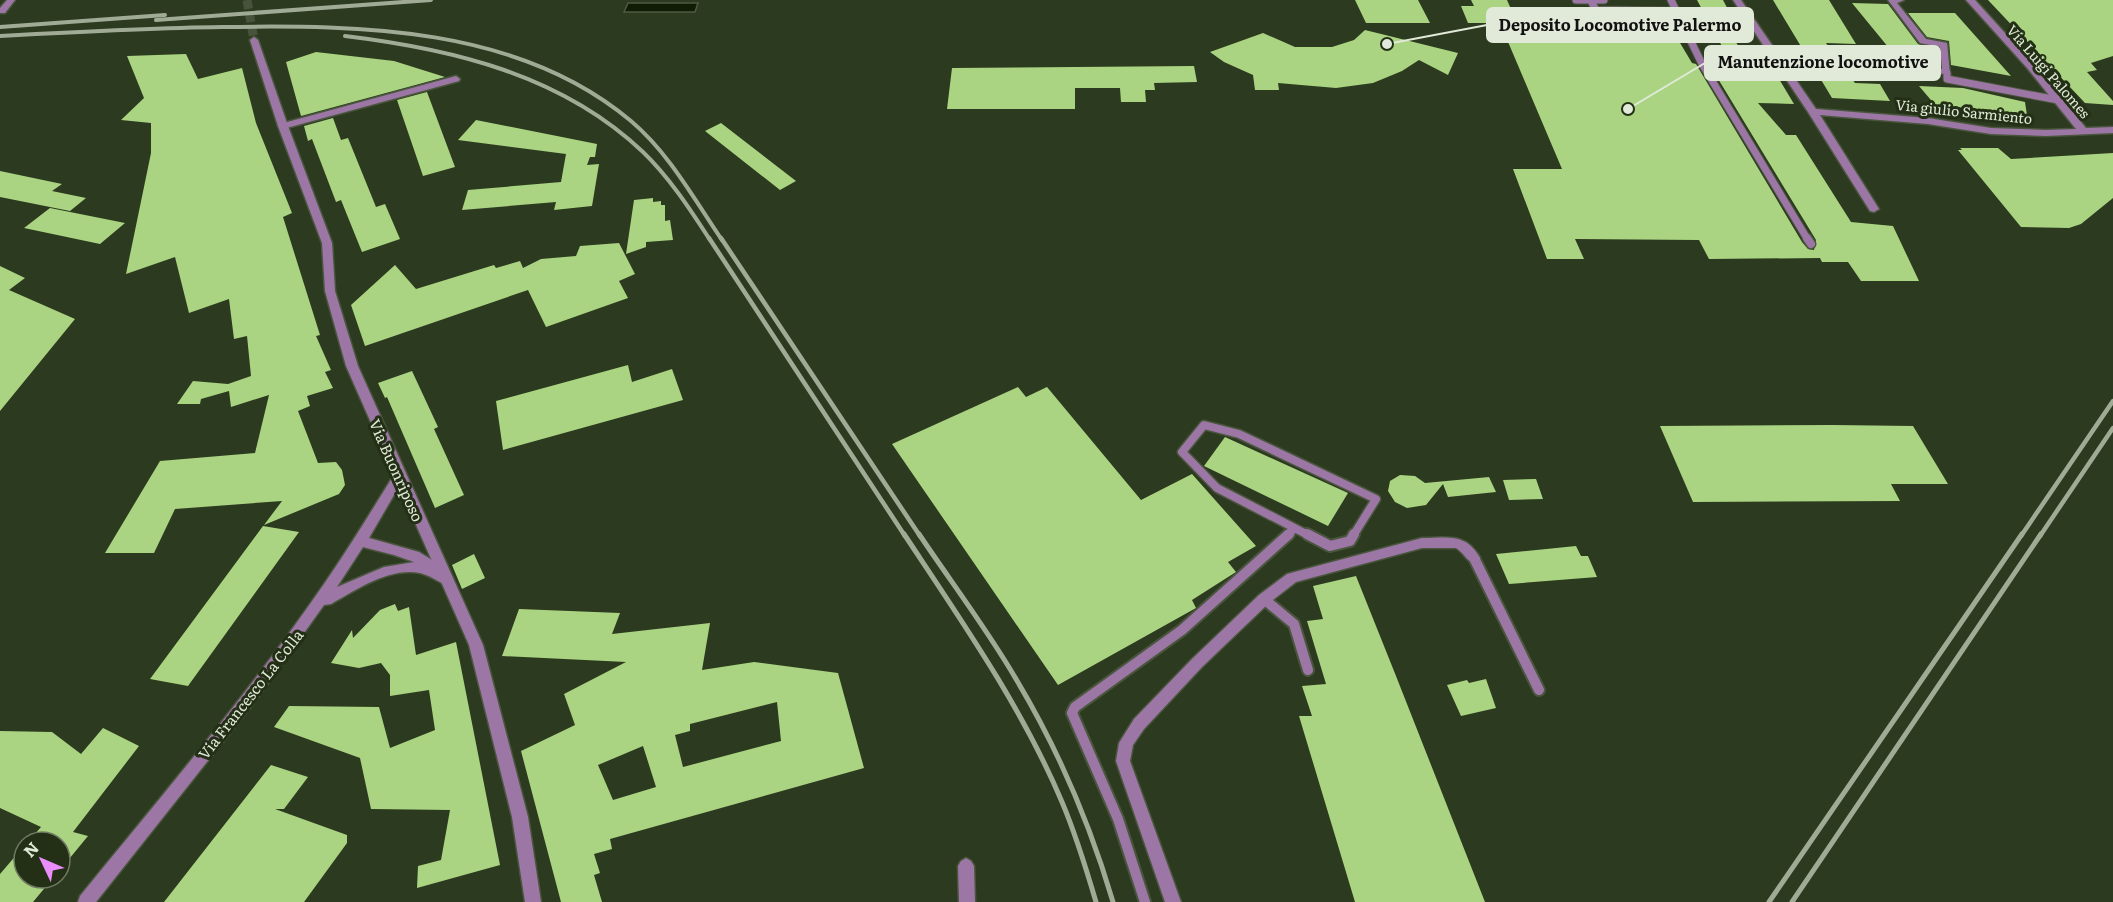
<svg xmlns="http://www.w3.org/2000/svg" width="2113" height="902" font-family="Literata,serif">
  <style>
    .water { fill: #101c04; stroke: #4f5a44; stroke-width: 1.5 }
    .building { fill: #aad482; fill-rule: evenodd }
    .lines { fill: none; stroke-linecap: round; stroke-linejoin: round }
    .tertiary-tunnel { stroke: #47543b; stroke-width: 9; stroke-dasharray: 9 4.5; stroke-linecap: butt }
    .service-far2-casing { stroke: #49563d; stroke-width: 9 }
    .service-far1-casing { stroke: #49563d; stroke-width: 11 }
    .service-casing { stroke: #49563d; stroke-width: 14 }
    .minor-casing { stroke: #49563d; stroke-width: 3 }
    .tertiary-casing { stroke: #49563d; stroke-width: 3 }
    .service-far2 { stroke: #9c76a4; stroke-width: 7 }
    .service-far1 { stroke: #9c76a4; stroke-width: 8 }
    .service { stroke: #9c76a4; stroke-width: 10 }
    .minor { fill: #9c76a4; fill-rule: evenodd }
    .tertiary { fill: #9c76a4; fill-rule: evenodd }
    .rail-far2 { stroke: #a0ab96; stroke-width: 4 }
    .rail-far1 { stroke: #a0ab96; stroke-width: 4.5 }
    .rail { stroke: #a0ab96; stroke-width: 5 }
    .labels { text-anchor: middle; dominant-baseline: central; stroke-width: 6; stroke-linejoin: round; paint-order: stroke }
    .far-street-label { font-size: 14px; fill: #e1ead9; stroke: #233015 }
    .street-label { font-size: 15px; fill: #e1ead9; stroke: #233015 }
    .leader { fill: none; stroke: #e1ead9; stroke-width: 2 }
    .callout-dot { fill: #e1ead9; stroke: #233015; stroke-width: 2 }
    .callout { fill: #e1ead9; stroke: #e1ead9; stroke-width: 2 }
    .callout-label { font-size: 16px; text-anchor: middle; font-weight: bold; fill: #111 }
  </style>
  <rect width="100%" height="100%" fill="#2c3a1f"/>
  <path class="water" d="M628,3H698L695,12H624Z"/>
  <path class="building" d="M1355,0H1418L1430,23H1366Z
    M1471,0H1507L1511,9L1581,8L1583,13L1596,16H1664L1692,63L1696,64L1802,242L1808,249L1814,250L1816,240L1709,64L1732,65L1697,0H1723L1745,42L1735,41L1758,74H1776L1794,104L1758,103L1786,135H1796L1851,222L1893,226L1919,281H1861L1848,262H1822L1820,258L1709,259L1699,240L1575,239L1584,259H1547L1513,169H1562L1500,23H1468L1461,6H1474Z
    M1773,0H1829L1856,44L1826,43L1855,83L1880,84L1890,101L1832,98Z
    M1988,0H2113V56L2091,63L2097,70L2087,72L2113,101V105L2085,103Z
    M1852,3L1888,4L1918,44L1938,49L1939,62L1893,53Z
    M1908,13H1955L2011,76L1951,65L1949,41L1927,37Z
    M1365,30L1458,53L1448,75L1419,60L1402,71L1373,83L1336,88L1278,83L1279,90H1255L1253,75L1224,62L1210,52L1263,33L1295,47H1332L1354,40Z
    M316,52L394,61L445,77L301,116L286,62Z
    M186,54L198,79L242,68L256,123L292,213L283,217L320,335L316,336L331,370L325,372L333,388L307,396L310,406L298,411L318,463L336,462L342,470L345,485L339,494L264,525L282,501L175,509L154,553H105L160,461L255,453L269,395L231,407L229,391L201,399L200,404H177L193,381L228,384L251,376L247,336L234,339L229,299L189,313L175,257L126,274L151,153V123L121,120L144,98L127,56Z
    M1194,66L1197,82L1154,83L1155,90H1145L1146,102H1121L1120,88H1075V109H947L952,68Z
    M1919,86L1963,88L2025,102L2028,122L1959,107L1936,106Z
    M427,92L455,167L423,176L397,100Z
    M333,118L341,140L348,138L376,207L385,204L400,239L362,252L341,200L336,202L312,139L308,141L304,126Z
    M476,120L597,144L595,157H590L587,165L599,164L592,206L554,210L556,202L462,210L468,190L561,182L566,154L458,140Z
    M721,123L796,181L780,190L705,131Z
    M1960,148H1998L2011,159L2113,153V198L2081,224L2069,228L2021,227L1958,150H1962Z
    M0,171L62,184L52,191L86,198L70,211L0,197Z
    M653,198V202L661,201V205H665V221L670,220L673,240L646,242V247L626,254L634,200Z
    M50,208L125,223L100,244L24,228Z
    M619,243L635,274L619,281L628,298L546,327L528,290L365,346L351,305L395,265L416,289L494,265L496,268L520,261L523,268L541,259L576,256L580,246Z
    M0,266L25,278L9,290L75,319L0,411Z
    M628,365L632,382L672,369L683,400L503,450L496,401Z
    M412,371L438,427L434,429L464,495L435,508L387,397L385,398L378,383Z
    M1018,387L1026,397L1047,387L1141,500L1192,474L1256,546L1228,562L1236,572L1192,600L1196,608L1058,685L892,444Z
    M1833,425L1913,426L1948,484H1891L1900,501L1693,502L1660,426Z
    M1225,437L1348,493L1328,526L1204,466Z
    M1400,475L1415,476L1425,483L1489,477L1496,492L1448,497L1443,484L1426,505L1407,508L1395,502L1388,491L1390,481Z
    M1536,479L1543,499L1509,500L1503,480Z
    M263,526L299,532L188,686L150,679Z
    M1576,546L1581,556H1588L1597,577L1509,584L1496,554Z
    M474,554L485,578L462,589L452,565Z
    M1356,576L1396,676L1485,902H1355L1299,716H1312L1302,686L1326,684L1307,621L1323,619L1313,586Z
    M395,604L398,611L409,607L416,655L456,642L500,865L417,888L418,866L441,860L450,810L371,809L360,758L274,727L289,706L379,707L390,748L435,730L429,690L390,696V675L381,663L359,668L331,663L352,630L353,638L380,610Z
    M519,609L620,613L612,634L710,623L702,670L754,662L838,673L864,768L610,839L612,849L594,854L600,873L594,875L602,902H561L521,751L575,725L564,694L626,662L502,656ZM777,702L781,741L683,767L675,735L690,731V724ZM643,746L656,787L613,800L598,765Z
    M1486,679L1496,708L1461,716L1447,685L1467,680L1469,683Z
    M103,728L139,746L73,832L88,836L60,870V842H28L41,827L0,808V731L52,732L81,754Z
    M271,765L308,777L284,809H275L347,835V843L304,902H164Z
    M24,846V878H53L33,902H0V874Z"/>
  <g class="lines">
    <path class="tertiary-tunnel" d="M247,0L254,40"/>
    <g class="service-far2-casing">
      <path id="service-far2" d="M1576,0H1604
        M1671,0L1702,64L1808,240
        M1591,1L1596,10L1676,11
        M1947,73V79L2058,100"/>
    </g>
    <g class="service-far1-casing">
      <path id="service-far1" d="M1807,238L1811,244
        M1288,536L1294,528
        M1310,536L1217,488L1182,452L1204,425L1239,434L1376,499L1353,536"/>
    </g>
    <g class="service-casing">
      <path id="service" d="M1307,534L1330,546L1350,541L1354,534
        M1474,558L1539,690
        M1264,599L1294,624L1308,670
        M1145,902L1118,819L1072,713L1075,707L1182,630L1289,534"/>
    </g>
    <g class="minor-casing">
      <path id="minor" d="M7,0H15L5,13H0V8Z
        M1733,0H1741L1816,109L1928,118L1991,128L2046,130L2076,129L2028,69L1966,0H1975L2034,65L2086,128L2113,127V133L2046,136L1991,134L1928,124L1820,115L1879,209L1874,212L1870,211L1808,112Z
        M1888,0H1904L1897,3L1926,39L1947,43L1950,75L1898,66L1897,64L1901,61L1942,69L1940,47L1920,43Z
        M456,76L460,79L459,81L283,129L278,126L280,124Z
        M399,471L403,473L405,476L369,538L419,552L437,563L451,575L453,579L451,583L446,585C437,581 429,575 420,573C389,567 356,590 331,604L324,605L256,700L96,902H78L80,896C163,794 249,693 324,584C349,548 372,510 395,473ZM363,547L394,555L414,562L384,567L337,587Z
        M1422,538C1447,538 1466,532 1480,558L1479,562C1468,566 1465,553 1456,548H1422L1296,582L1269,603L1202,667L1144,729L1133,745L1130,761L1181,902H1165L1116,761L1119,743L1134,719L1192,659L1259,595L1287,574Z
        M966,858L971,861L974,866L975,902H959L958,866L961,861Z"/>
    </g>
    <g class="tertiary-casing">
      <path id="tertiary" d="M254,37L258,40L288,126L332,243L335,291L358,366L483,645L528,817L541,902H525L512,817L469,645L346,366L325,291L322,243L278,126L250,40Z"/>
    </g>
    <use href="#service-far2" class="service-far2"/>
    <use href="#service-far1" class="service-far1"/>
    <use href="#service" class="service"/>
    <use href="#minor" class="minor"/>
    <use href="#tertiary" class="tertiary"/>
    <path class="rail-far2" d="M156,20L431,0
      M0,27L165,15
      M0,36C74,32 148,28 222,27C361,25 518,26 631,121C669,153 694,199 722,240
      M345,36C453,49 562,75 643,152C669,177 690,209 710,240"/>
    <path class="rail-far1" d="M709,238L905,536
      M721,238L920,536
      M2021,536L2113,401
      M2040,536L2113,428"/>
    <path class="rail" d="M904,534C961,620 1022,707 1062,802C1076,835 1086,868 1096,902
      M919,534C951,582 987,629 1016,679C1058,749 1090,824 1113,902
      M1769,902L2022,534
      M1792,902L2041,534"/>
  </g>
  <g class="labels">
    <g class="far-street-label">
      <text transform="translate(2049 71) rotate(49)">Via Luigi Palomes</text>
      <text transform="translate(1964 111) rotate(6)">Via giulio Sarmiento</text>
    </g>
    <g class="street-label">
      <text transform="translate(397 470) rotate(66)">Via Buonriposo</text>
      <text transform="translate(250 694) rotate(-52)">Via Francesco La Colla</text>
    </g>
  </g>
  <path class="leader" d="M1387 44L1487 25M1628 109L1705 63"/>
  <g class="callout-dot">
    <circle cx="1387" cy="44" r="6"/>
    <circle cx="1628" cy="109" r="6"/>
  </g>
  <g class="callout">
    <rect x="1487" y="8" width="266" height="34" rx="6"/>
    <rect x="1705" y="46" width="235" height="34" rx="6"/>
  </g>
  <g class="callout-label">
    <text x="1620" y="31">Deposito Locomotive Palermo</text>
    <text x="1823" y="68">Manutenzione locomotive</text>
  </g>
  <g transform="translate(42 860) rotate(314)"><circle r="28" fill="#233015" stroke="#6f7a63" stroke-width="1.5"/>
  <path d="M0-4.5L10 22L0 15L-10 22Z" fill="#ea8dfd"/>
  <text y="-9" font-size="16" font-weight="bold" text-anchor="middle" fill="#e1ead9">N</text>
  </g>
</svg>
